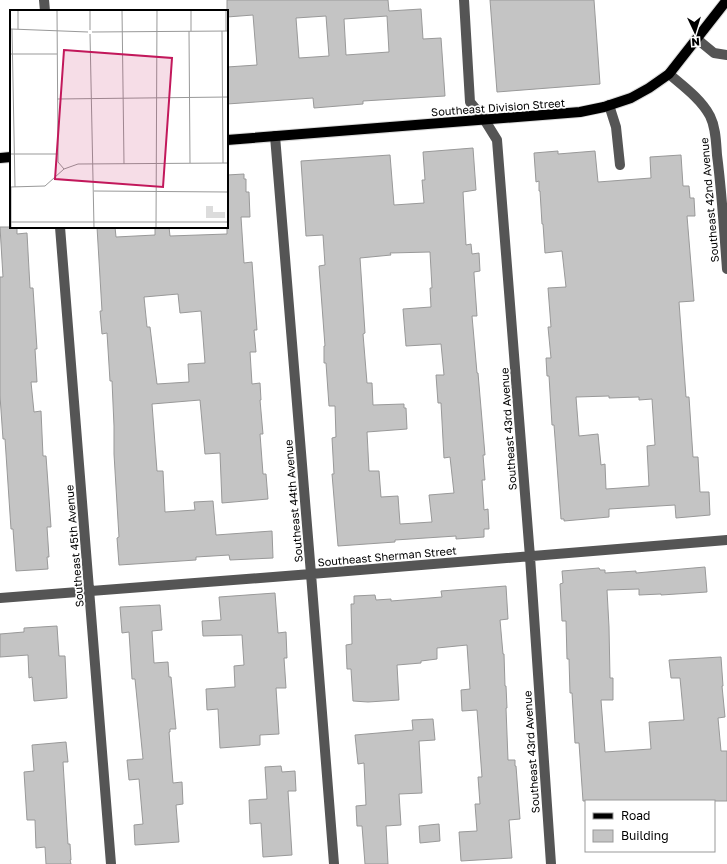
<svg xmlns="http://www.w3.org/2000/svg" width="727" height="864" font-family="'Golos Text',sans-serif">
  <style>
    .building { fill: #c4c4c4; stroke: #999; fill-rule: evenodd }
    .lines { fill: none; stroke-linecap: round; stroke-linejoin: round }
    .major-casing { stroke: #dbdbdb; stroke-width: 12 }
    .minor { stroke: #555; stroke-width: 10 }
    .major { stroke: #000; stroke-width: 10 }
    .labels { text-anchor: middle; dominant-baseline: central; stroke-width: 3.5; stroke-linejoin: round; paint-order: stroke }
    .street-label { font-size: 11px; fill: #000; stroke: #fff }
    .inset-road { fill: none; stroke: #999; stroke-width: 1 }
    .view { fill: #c2185b; fill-opacity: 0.15; stroke: #c2185b; stroke-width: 2 }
    .inset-edge { fill: none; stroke: #000; stroke-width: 2 }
  </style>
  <rect width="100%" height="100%" fill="#fff"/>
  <path class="building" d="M227,0H388L389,11L421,9L423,39L441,38L445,96L363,101V104L314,108L313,98L227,104V67L257,65L253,15L227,17ZM326,16L329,56L299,58L296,18ZM387,16L389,52L346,55L344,19Z
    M490,0H594L600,84L497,92Z
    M473,148L476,190L463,192L466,245L471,244L472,254L479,253L480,271L474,272V274L477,316H472L477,373H478L485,455H483L485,480H482L484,510L488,509L489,529H484V537L456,539V536L395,540V542L338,546L332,474H334L332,438L336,437L335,406H329L326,363H324V346H325L319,266L325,265L323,235L306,236L301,161L390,155L394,205L424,203L422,180H425L423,152ZM430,252L432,288H430L431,307L403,309L406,346L441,344L444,375H436L438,403H441L444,458L450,457L454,493L429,495L432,522L400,524L398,496L381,497L379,471H369L367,432L407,429L406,408H404V404L373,405L372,383H367L363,334L365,333L360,258L391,255L390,253Z
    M558,151V154L595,151L598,182L651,178L650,157L681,155L683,186H689L690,198H694L695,216H687L694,301L679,302L686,397H689L693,457H698L700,492H709L710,515L676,518L675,505L609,509V517L564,521V519H561L555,438L554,425H552L549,376H547L546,358H551L548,327H551L548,288L566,287L562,251L545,253L543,224H542L540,191H539V181L536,182L534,153ZM609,396V398L639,397V400L652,399L655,445L647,446L649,486L606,489L605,464L601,465L598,434L579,436L576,397Z
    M244,174V179H246V192H249L250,217H241L244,263L252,262L257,330H254L256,352H250L252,384L260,383L261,400H260L263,434H260L263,474H266L268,499L222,503L220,453L205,454L200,400L152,404L155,444L157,471H163L165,512L195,510L194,502L213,501L216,535L272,531L273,558L230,560L229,555L196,557V560L119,565L117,538L119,537L114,454V426L112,381H110L107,333L102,334L100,311H102L97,227H115L116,237L155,235V227H169L170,236L227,234V175ZM178,294L180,313L201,311L205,363L188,364L189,382L157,384L150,327H147L144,297Z
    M0,227H17V234L27,233L30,288H33L37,349H35L37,382H31L34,412L41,411L43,456H46L49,498L51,527H47L49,557H47L48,569L16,571L13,529H11L5,439H3L0,396V277H3Z
    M705,567L707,592L661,595V594L639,595V589L607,590L609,627L610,678H613V700H601L605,752L651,749L649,722L684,720L680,678H671L669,660L721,657L723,686H722L725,717L718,718L721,751H727V801H583L579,743H575L572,693H570L569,659H567L566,621H562L560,584L563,583L562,571L599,568L600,570H605V573L636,571V573Z
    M506,586L508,619L500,620L503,654H504L505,686H506L507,708H506L508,760H515V766H516L520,819L509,820L512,858L461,861L459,832L477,831L475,804H480L478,777H482L477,710L462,711L461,690L470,689L467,645L437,648V659L421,661V663L397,665L399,700L368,702L353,701L351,669H347L346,645L352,644L351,604H354V596L375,595L376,600L391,599V601L442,597L441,591Z
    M275,593L278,633L286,632L287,658H284L286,688H276L279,734L260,735V745L220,748L218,709L207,710L206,689L235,687L234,666L244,665L242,635L203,636L202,621L221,620L219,597Z
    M160,605L162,630L152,631L154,663L168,662L169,677H171L176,729H170V732H169L173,783L182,782L183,804L176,805L179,842L135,845L134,825L143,824L139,779L129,780L127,760L143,759L135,679H132L129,632L122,633L120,607Z
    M57,626L59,656H65L67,698L34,701L32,677L29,678L28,655L0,657V634L24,632V628Z
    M433,719L435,740L419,741L422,793L399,794L401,825L386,826L388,864H365L362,826H357L356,806L366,805L364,763L358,764L355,735L413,730L412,720Z
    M66,742L68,762H63L68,844H70L71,860H70L71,864H46L45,847L36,848L35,820H27L24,772L34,771L32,745Z
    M281,766L282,772L295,771L296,791H288L292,855L263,857L261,823L250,824L249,800L267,799L265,767Z
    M439,824L440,841L420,843L419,826Z"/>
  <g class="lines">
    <g class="major-casing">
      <path id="major" d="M227,140L580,112L604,107L631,98L649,88L669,74L727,0
        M0,158L11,157"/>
    </g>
    <path class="minor" d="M44,0L45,11
      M464,0L470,102L484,119L497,140L530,557L551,864
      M697,39L714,53L727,55
      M669,74C683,86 701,99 710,116C716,128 716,142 717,155C722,193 724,231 727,269
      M609,105L616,127L620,165
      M275,136L311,574L334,864
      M60,227L111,864
      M0,598L311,574L727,540"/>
    <use href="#major" class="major"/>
  </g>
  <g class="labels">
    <g class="street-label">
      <text transform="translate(498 107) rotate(-4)">Southeast Division Street</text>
      <text transform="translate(709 200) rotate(-95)">Southeast 42nd Avenue</text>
      <text transform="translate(508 429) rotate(-94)">Southeast 43rd Avenue</text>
      <text transform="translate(293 501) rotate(-95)">Southeast 44th Avenue</text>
      <text transform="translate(74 546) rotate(-95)">Southeast 45th Avenue</text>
      <text transform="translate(387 556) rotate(-5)">Southeast Sherman Street</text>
      <text transform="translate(531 752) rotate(-94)">Southeast 43rd Avenue</text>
    </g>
  </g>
  <g transform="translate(10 10)">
    <rect width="218" height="218" fill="#fff"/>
    <path d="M196,196H203V202H215V208H196Z" fill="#dcdcdc"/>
    <path class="inset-road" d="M47,0L48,144V152L54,159M80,0V20M112,0L114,154M181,0V21M216,0V21M1,19L78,22M2,19L5,177M8,19V0M179,21L180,153M212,21L213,153M82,22L218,21M80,24L84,218M0,44H47M47,89L218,87M0,144H48M0,177L35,176L54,159L68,154L218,153M84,181L218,182M0,212H218M1,218V177M146,218L147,0"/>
    <path class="view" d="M54,40L162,48L153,177L45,169Z"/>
    <rect width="218" height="218" class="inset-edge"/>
  </g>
  <rect x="585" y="800" width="130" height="52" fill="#ffffff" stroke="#999999"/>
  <rect x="593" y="813" width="20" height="6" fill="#000000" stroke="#999999"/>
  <text x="621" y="820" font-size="12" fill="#000000">Road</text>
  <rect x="593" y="830" width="20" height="12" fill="#c4c4c4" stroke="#999999"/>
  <text x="621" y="840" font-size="12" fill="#000000">Building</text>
  <g transform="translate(695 32) rotate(176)" stroke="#ffffff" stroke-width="3" paint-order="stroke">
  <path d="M0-3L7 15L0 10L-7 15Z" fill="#000000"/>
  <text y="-6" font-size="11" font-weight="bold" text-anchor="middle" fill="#000000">N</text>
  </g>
</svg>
